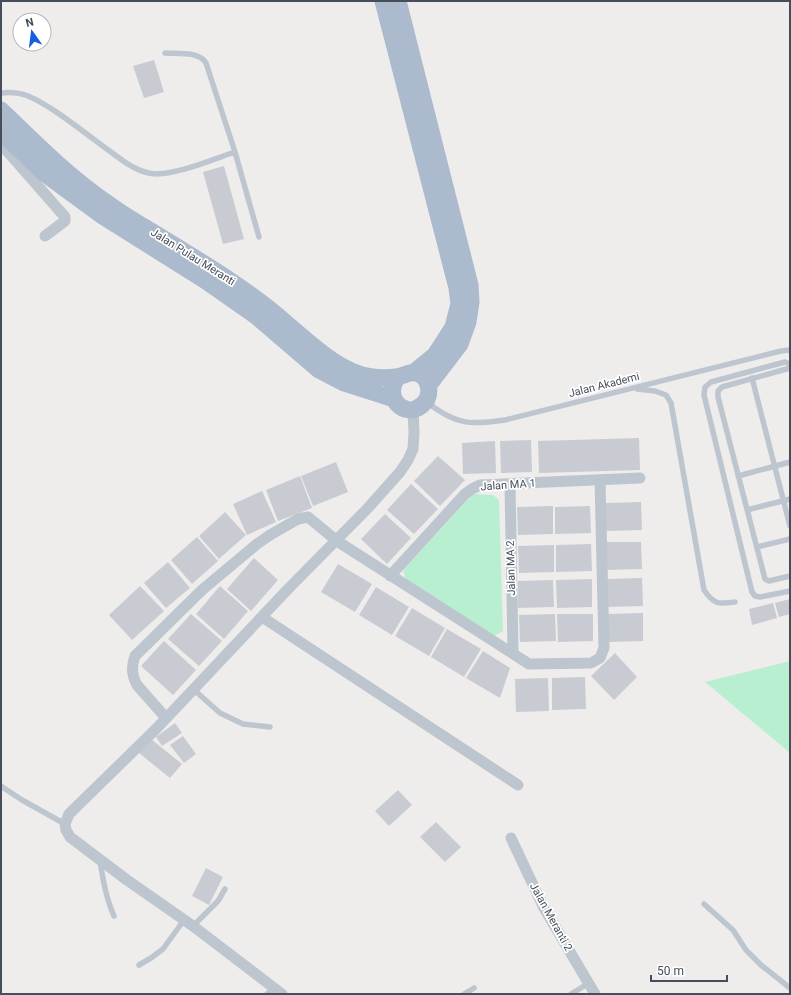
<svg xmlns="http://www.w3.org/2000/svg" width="791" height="995" font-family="Roboto,sans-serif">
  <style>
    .green { fill: #b9efd1 }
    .building { fill: #c9cbd2 }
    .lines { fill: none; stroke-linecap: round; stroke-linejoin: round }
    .service { stroke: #bdc6cf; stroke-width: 5.5 }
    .minor { stroke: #bdc6cf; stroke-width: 11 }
    .primary { stroke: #abbacc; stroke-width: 17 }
    .labels { text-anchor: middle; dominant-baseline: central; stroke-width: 3.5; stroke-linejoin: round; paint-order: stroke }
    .street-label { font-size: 11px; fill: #454e5a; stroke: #fff }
  </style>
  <rect width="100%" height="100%" fill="#efecec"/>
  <path class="green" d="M473,494L493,495L499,500L503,631L494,636L406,581L403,570Z
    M790,661V753L705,682Z"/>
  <path class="building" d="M154,60L164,92L144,98L133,66Z
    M224,166L244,239L223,244L203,172Z
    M639,438L640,470L539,473L538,441Z
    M531,440L532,472L501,473L500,441Z
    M495,441L496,473L463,474L462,443Z
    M438,456L465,480L440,506L414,481Z
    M336,462L348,492L313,506L301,476Z
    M300,476L312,508L278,521L266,490Z
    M411,484L438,509L414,534L387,510Z
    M262,491L276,522L247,535L233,504Z
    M641,502L642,530L606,531V503Z
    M553,506V534L518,535L517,507Z
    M590,506L591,533L555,534V507Z
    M225,512L246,535L219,559L199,536Z
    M385,514L411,538L387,564L361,539Z
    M197,537L218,561L192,584L171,560Z
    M606,542H641L642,569L606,570Z
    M591,544L592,571L556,572V545Z
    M554,545V572L519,573L518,546Z
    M254,558L278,580L251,611L227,589Z
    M168,562L190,588L166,608L144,583Z
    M338,564L372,584L355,612L321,592Z
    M642,578L643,606L607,607L606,579Z
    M592,579V607L557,608L556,580Z
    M553,580L554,607L518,608V581Z
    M140,586L164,611L132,640L109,615Z
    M220,586L248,611L224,639L196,614Z
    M376,587L409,607L392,635L359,615Z
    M790,599V614L779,617L775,603Z
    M773,603L777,618L752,625L749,609Z
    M412,608L445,628L429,656L395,636Z
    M643,613V641L608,642L607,614Z
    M191,614L222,641L199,666L168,639Z
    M555,614L556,641L520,642L519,615Z
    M557,614H593V641L558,642Z
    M447,629L481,649L464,677L431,657Z
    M164,641L196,670L173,695L141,666Z
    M483,651L510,668L500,698L466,678Z
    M615,653L637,677L614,700L591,676Z
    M585,677L586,709L552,710V678Z
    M548,678L549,711L516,712L515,679Z
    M175,723L182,733L162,746L156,737Z
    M183,736L196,754L184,763L170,745Z
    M151,739L182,764L170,778L139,753Z
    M398,790L412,805L389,826L375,811Z
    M436,822L461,847L445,862L420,837Z
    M206,868L223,877L209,905L192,896Z"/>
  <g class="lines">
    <path class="service" d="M1,93C10,92 20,93 28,96C54,107 87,135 111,152C124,162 140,174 157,174C178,174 214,159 235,152L206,63C199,51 178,54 165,53
      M235,152L259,237
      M790,364L785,362L711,382L705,387L704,395L752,592L755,596L760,597L790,591
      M790,368L722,387L718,391V397L765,579L769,581L790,576
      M752,378L790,526
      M637,389L655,391L666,395L671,403L704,590C714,605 719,604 735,602
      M428,403C456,425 471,425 505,420L781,351L790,350
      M738,476L790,462
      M747,510L790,499
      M757,547L790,539
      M193,689L220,713L243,724L270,727
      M1,786L22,800L65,824
      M100,861C103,880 106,898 114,916
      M704,904L733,930L746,950L761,965L790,988
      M193,926L218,901L225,889
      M139,965L151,958L163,949L184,920
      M267,994L275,988
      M464,994L474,988
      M571,994L589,983"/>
    <path class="minor" d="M1,144L65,217V221L45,236
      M510,484L513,653
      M390,576L465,494L472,489L480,485L640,478
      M262,617L518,785
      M166,718L137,685C132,676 131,666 135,656L202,590L257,544L270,535L298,519L308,517L337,541L351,550L529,664L591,663L600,658L604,648L600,480
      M511,838L544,908L595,994
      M282,994L193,926L127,880L70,837L66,830L65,824L69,814L156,729L289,588L368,508L400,472L408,460L413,449L414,433L413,409"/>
    <path class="primary" d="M383,1L457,288L459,304L453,327L435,355L414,372
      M398,1L470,285L471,302L468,322L460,344L428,386
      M1,110C36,144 70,178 110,205C123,215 138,223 151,231C198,260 245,287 286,323C310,343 340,373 372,377C379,378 389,378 396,377C405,376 410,370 419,374C431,380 432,397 422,405C404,420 382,396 398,377
      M1,132L45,174L101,215L206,281L256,316L319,370L344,383L394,399"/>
  </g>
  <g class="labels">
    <g class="street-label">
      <text transform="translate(193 257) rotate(32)">Jalan Pulau Meranti</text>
      <text transform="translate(604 385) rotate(-14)">Jalan Akademi</text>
      <text transform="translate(508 485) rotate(-4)">Jalan MA 1</text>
      <text transform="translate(511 568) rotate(-91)">Jalan MA 2</text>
      <text transform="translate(551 917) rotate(61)">Jalan Meranti 2</text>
    </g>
  </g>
  <rect width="791" height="995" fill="none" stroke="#454e5a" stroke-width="4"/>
  <g transform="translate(32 32) rotate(346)"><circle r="19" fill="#ffffff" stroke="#b5b8bd"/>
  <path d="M0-3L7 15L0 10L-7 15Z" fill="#1660df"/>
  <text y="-6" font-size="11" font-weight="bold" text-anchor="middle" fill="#454e5a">N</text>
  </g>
  <path d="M651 975v6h76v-6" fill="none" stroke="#454e5a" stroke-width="2"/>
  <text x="657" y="975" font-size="12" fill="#454e5a" stroke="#ffffff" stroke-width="3" paint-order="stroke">50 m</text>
</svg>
